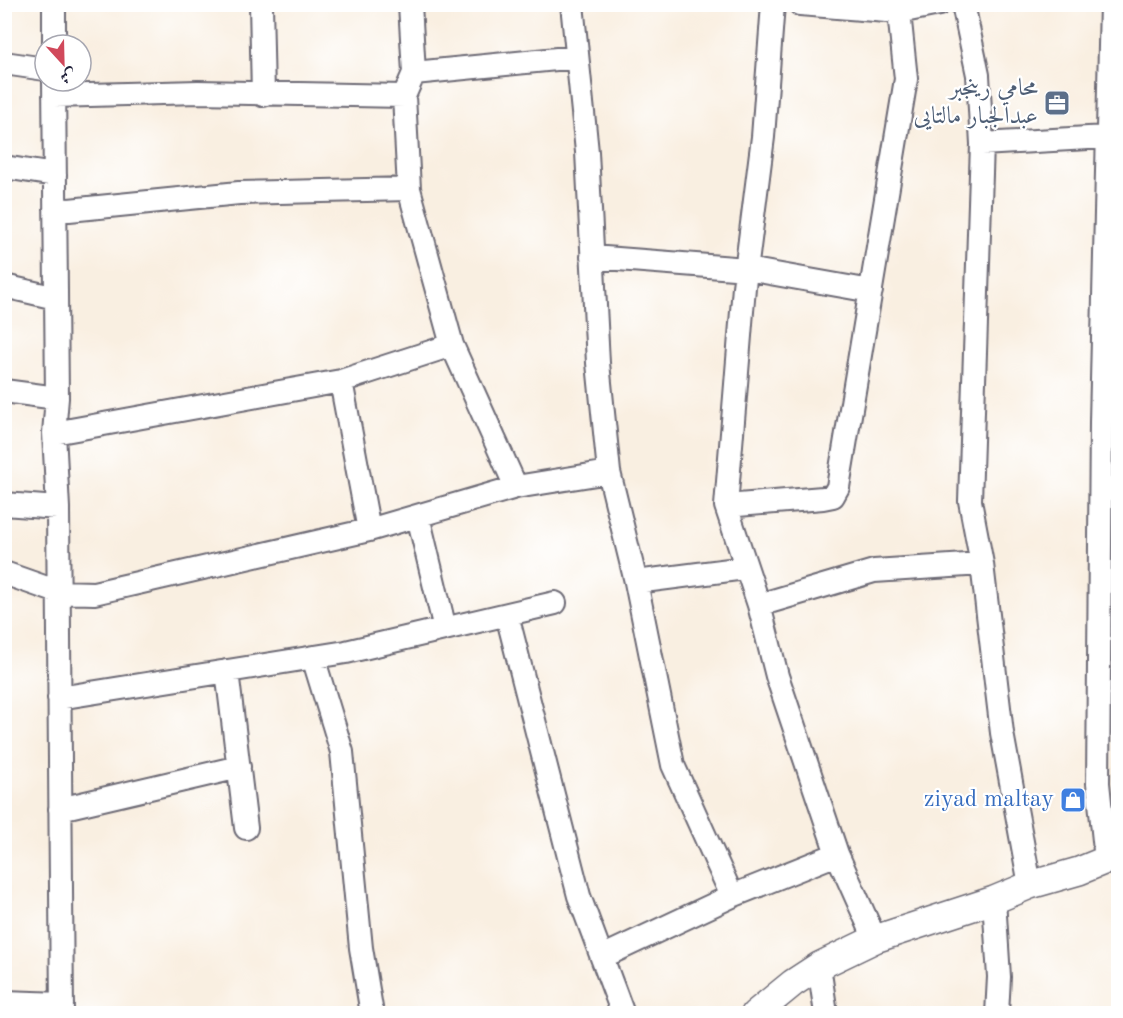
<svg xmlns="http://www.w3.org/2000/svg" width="1123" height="1018" font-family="'Old Standard TT',Amiri,serif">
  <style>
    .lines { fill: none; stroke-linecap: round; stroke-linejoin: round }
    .minor-casing { stroke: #6d6a75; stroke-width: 26 }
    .tertiary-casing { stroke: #6d6a75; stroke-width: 30 }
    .minor { stroke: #fff; stroke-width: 22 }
    .tertiary { stroke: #fff; stroke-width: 27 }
    .labels { text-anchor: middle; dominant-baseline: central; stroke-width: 4.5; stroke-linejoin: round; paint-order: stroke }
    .service-label { font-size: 24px; fill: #4e5e75; stroke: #fff; text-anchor: end }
    .shop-label { font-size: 24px; fill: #366cbe; stroke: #fff; text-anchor: end }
  </style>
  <rect width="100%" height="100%" fill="#fff"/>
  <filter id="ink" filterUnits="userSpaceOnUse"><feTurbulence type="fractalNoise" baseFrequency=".0167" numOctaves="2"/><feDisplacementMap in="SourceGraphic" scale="12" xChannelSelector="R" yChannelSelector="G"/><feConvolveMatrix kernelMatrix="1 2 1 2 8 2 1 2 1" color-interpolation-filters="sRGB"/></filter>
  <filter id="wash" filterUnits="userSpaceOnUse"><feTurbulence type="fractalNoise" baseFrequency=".008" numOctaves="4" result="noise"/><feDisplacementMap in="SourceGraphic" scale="24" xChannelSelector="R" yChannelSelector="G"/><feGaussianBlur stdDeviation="1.35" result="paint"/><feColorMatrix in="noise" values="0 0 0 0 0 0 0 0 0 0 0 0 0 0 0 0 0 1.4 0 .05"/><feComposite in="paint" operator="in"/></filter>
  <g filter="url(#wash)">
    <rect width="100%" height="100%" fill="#f9efe1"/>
  </g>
  <g filter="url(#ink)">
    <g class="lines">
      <g class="minor-casing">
        <path id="minor" d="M54,4V45
          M261,4L263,95
          M410,4L414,73L404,96L409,189L452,345L516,487
          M572,4L587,152L598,363L609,472L636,582L673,765L732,896
          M773,4L763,137L744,287L726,506L759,605L777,676L837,854L875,939
          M800,4L899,12L939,4
          M963,4L978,75L982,144L970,501L982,564L1002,733L1030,885
          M4,63L45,69
          M414,73L577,57
          M54,81L57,398L54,433L58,508L62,1014
          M54,96L198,92L404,96
          M982,144L1106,137
          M4,167L55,175
          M55,209L69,210L239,193L409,189
          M592,257L747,269L871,291
          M4,286L56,298
          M341,381L369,530
          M4,391L57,398
          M54,433L341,381L452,345
          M4,504L58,508
          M726,506L823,498L833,496L838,487L906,79L899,12
          M418,516L445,629
          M4,573L58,592L94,593L369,530L516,487L609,472
          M636,582L745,568
          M759,605L874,571L982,564
          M507,615L579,896L623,1014
          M313,657L342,752L361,948L372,1014
          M227,671L246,828
          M59,698L346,652L555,603
          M60,809L239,767
          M1106,860L1098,783L1101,422L1111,4
          M994,900L999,977L997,1014
          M602,957L732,896L837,854
          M819,966L826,1014
          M4,1002L62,1004"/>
      </g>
      <g class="tertiary-casing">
        <path id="tertiary" d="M755,1014L793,983L819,966L875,939L994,900L1030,885L1079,871L1118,855"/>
      </g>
      <use href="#minor" class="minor"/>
      <use href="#tertiary" class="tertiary"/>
    </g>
  </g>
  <defs>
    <g id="office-square" transform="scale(1.35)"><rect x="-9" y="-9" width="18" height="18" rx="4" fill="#5c6f8a" stroke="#fff"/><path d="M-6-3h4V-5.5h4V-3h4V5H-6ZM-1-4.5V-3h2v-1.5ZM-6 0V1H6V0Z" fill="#fff"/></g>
    <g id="shop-square" transform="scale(1.35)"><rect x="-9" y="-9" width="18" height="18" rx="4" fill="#3f7fe0" stroke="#fff"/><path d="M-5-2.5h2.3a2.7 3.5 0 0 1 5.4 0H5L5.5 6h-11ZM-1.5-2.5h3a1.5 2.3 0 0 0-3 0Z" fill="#fff"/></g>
  </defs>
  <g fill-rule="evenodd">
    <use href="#office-square" x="1057" y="103"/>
    <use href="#shop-square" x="1073" y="800"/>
  </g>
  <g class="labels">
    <g class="service-label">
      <text x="1038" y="89">محامي رينجبر<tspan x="1038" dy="28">عبدالجبار مالتايى</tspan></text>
    </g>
    <g class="shop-label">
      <text x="1054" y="800">ziyad maltay</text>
    </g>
  </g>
  <rect width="1123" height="1018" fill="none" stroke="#fff" stroke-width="24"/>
  <g transform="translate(63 63) rotate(158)"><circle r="28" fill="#ffffff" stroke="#a7a7b1" stroke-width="1.5"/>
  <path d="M0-4.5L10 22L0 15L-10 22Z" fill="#d1495b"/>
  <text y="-9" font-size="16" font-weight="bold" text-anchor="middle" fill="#22223b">ش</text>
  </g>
</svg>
